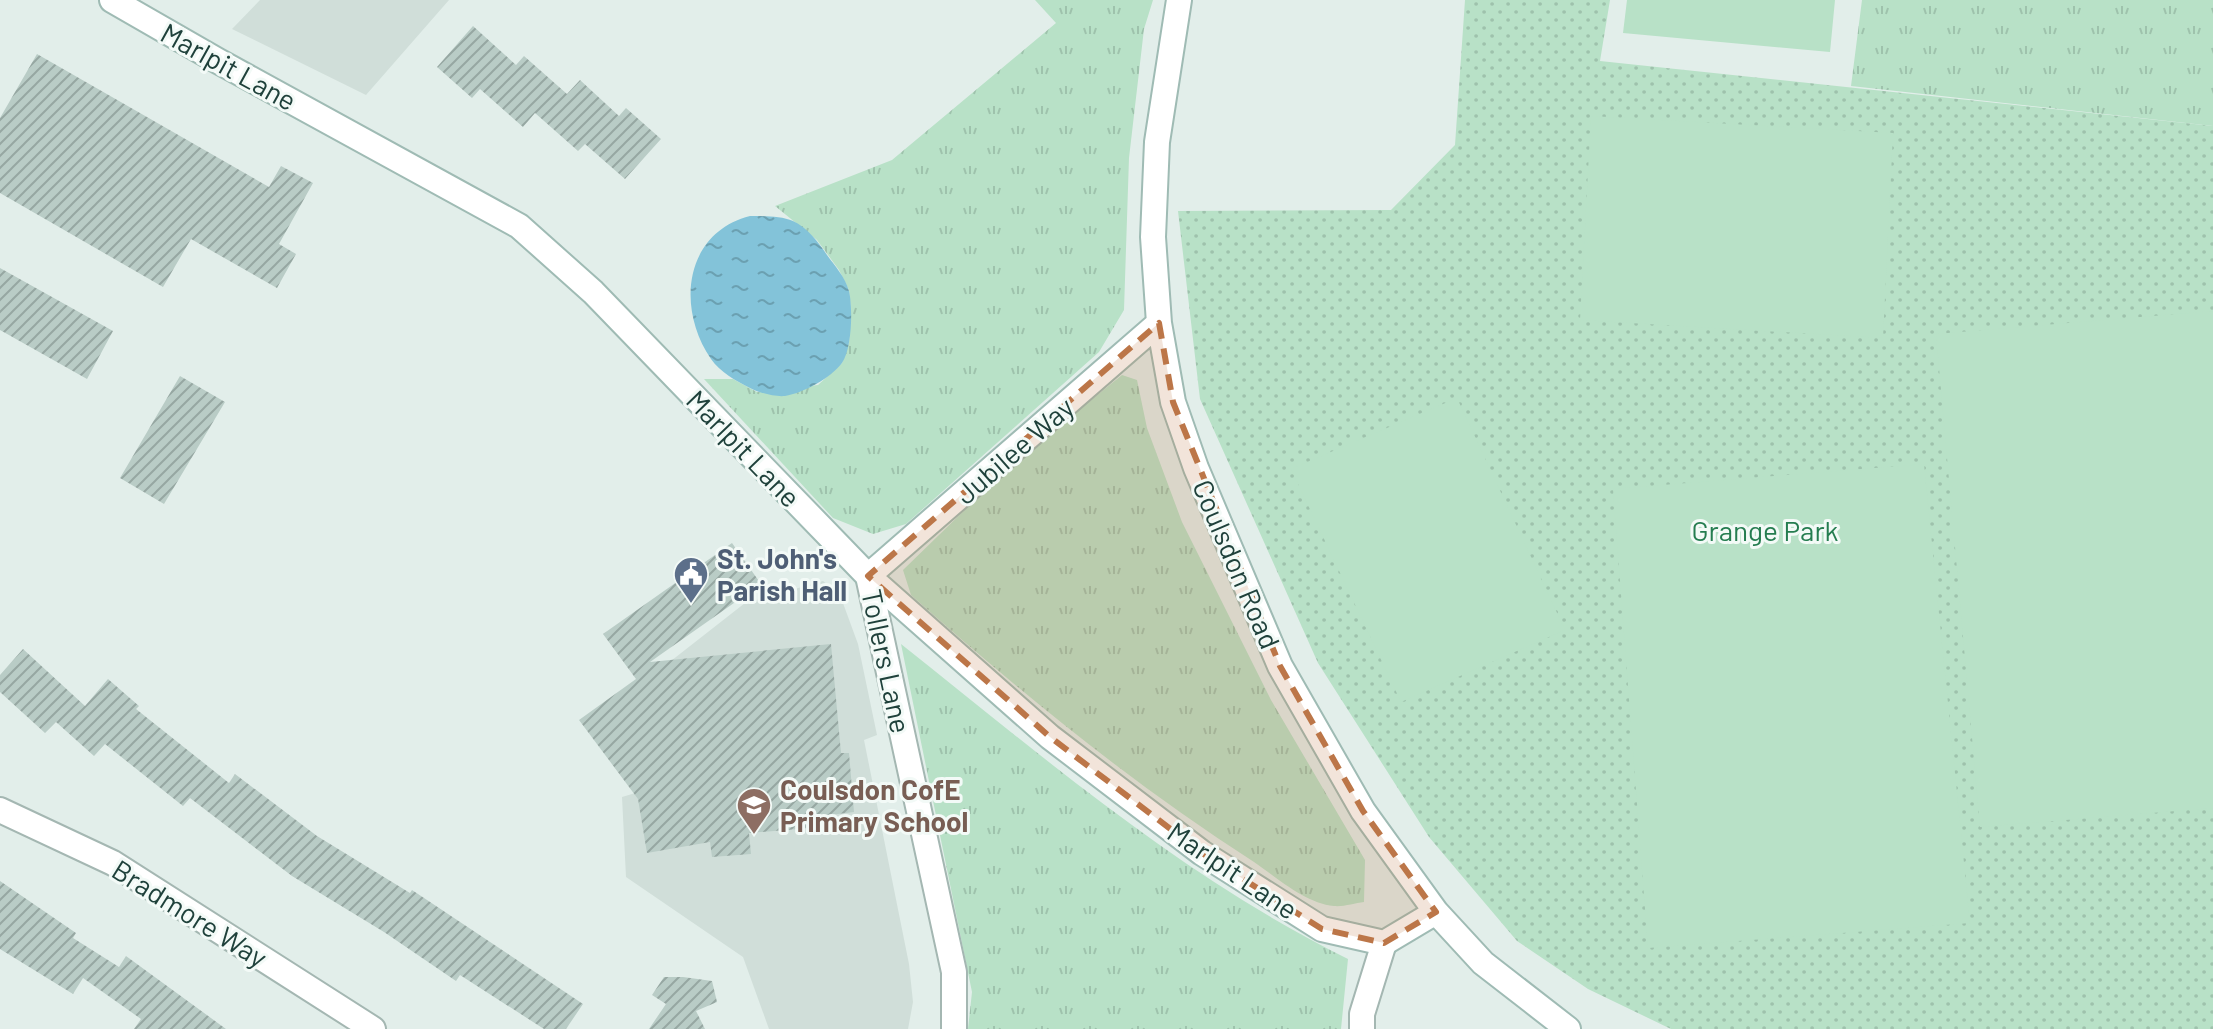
<svg xmlns="http://www.w3.org/2000/svg" width="2213" height="1029" font-family="Barlow,sans-serif">
  <style>
    .built { fill: #d0ded9 }
    .grass { fill: url(#grass-tufts) }
    .park { fill: url(#park-dots) }
    .garden { fill: #b8e1c7 }
    .water { fill: url(#water-ripples) }
    .building { fill: url(#building-hatch) }
    .lines { fill: none; stroke-linecap: round; stroke-linejoin: round }
    .street-casing { stroke: #a4b7b2; stroke-width: 28 }
    .secondary-casing { stroke: #9fbbb4; stroke-width: 28 }
    .street { stroke: #fff; stroke-width: 24 }
    .secondary { stroke: #fff; stroke-width: 24 }
    .marked { fill: #bc7648; fill-opacity: 0.2; stroke: #bc7648; stroke-width: 6; stroke-dasharray: 16 10; stroke-linejoin: round }
    .labels { text-anchor: middle; dominant-baseline: central; stroke-width: 6; stroke-linejoin: round; paint-order: stroke }
    .street-label { font-size: 28px; fill: #1f413b; stroke: #f3faf7 }
    .park-label { font-size: 28px; fill: #257d50; stroke: #f3faf7 }
    .service-label { font-size: 28px; font-weight: bold; fill: #4e5e75; stroke: #f3faf7; text-anchor: start }
    .education-label { font-size: 28px; font-weight: bold; fill: #785e54; stroke: #f3faf7; text-anchor: start }
  </style>
  <defs>
    <pattern id="grass-tufts" width="24" height="20" patternUnits="userSpaceOnUse" patternTransform="scale(2)"><rect width="24" height="20" fill="#b8e1c7"/><path d="M3 7l-1-3M5 7V3M7 7l1-3M15 17l-1-3M17 17v-4M19 17l1-3" fill="none" stroke="#9ec2ac"/></pattern>
    <pattern id="park-dots" width="8" height="8" patternUnits="userSpaceOnUse" patternTransform="scale(2)"><rect width="8" height="8" fill="#b8e1c7"/><path d="M2 2h.1M6 6h.1" fill="none" stroke="#9ec2ac" stroke-width="1.8" stroke-linecap="round"/></pattern>
    <pattern id="water-ripples" width="26" height="14" patternUnits="userSpaceOnUse" patternTransform="scale(2)"><rect width="26" height="14" fill="#83c3d9"/><path d="M2 4q2-2 4 0t4 0M15 11q2-2 4 0t4 0" fill="none" stroke="#6ba0b1"/></pattern>
    <pattern id="building-hatch" width="6" height="6" patternUnits="userSpaceOnUse" patternTransform="scale(2)"><rect width="6" height="6" fill="#b9ccc6"/><path d="M-1 1l2-2M0 6l6-6M5 7l2-2" fill="none" stroke="#96a7a2"/></pattern>
  </defs>
  <rect width="100%" height="100%" fill="#e2eeea"/>
  <path class="built" d="M260,0H449L366,95L232,29Z
    M823,581L840,595L858,644L877,735L864,740L909,964L913,1002L908,1029H769L743,957L626,877L622,797L672,782L630,693L745,603Z"/>
  <path class="grass" d="M1035,0H1153L1144,29L1129,158L1124,310L1099,352L906,524L873,534L833,518L704,379H733L757,392L818,385L842,363L849,342L851,310L849,290L839,270L817,240L775,206L892,160L1056,23Z
    M1862,0H2213V126L1851,86Z
    M1122,375L1137,380L1147,428L1182,522L1271,700L1365,860L1364,902C1355,903 1343,907 1334,906C1306,904 1276,877 1254,862C1131,783 1020,692 911,595L903,570L1012,464Z
    M901,644C1043,757 1184,878 1348,959L1341,1029H968L972,992Z"/>
  <path class="park" d="M1465,0H1610L1600,61L2213,126V1029H1671L1588,989L1517,941L1429,837L1318,663L1200,399L1178,211L1391,210L1455,145Z"/>
  <path class="garden" d="M1627,0H1835L1830,52L1623,33Z
    M1591,116L1893,133L1883,338L1580,320Z
    M2213,311V808L1980,827L1936,334Z
    M1457,398L1565,630L1401,702L1291,469Z
    M1924,464L1970,923L1648,948L1613,489Z"/>
  <path class="water" d="M750,216C763,216 781,216 793,221C807,227 819,243 827,255C835,266 845,277 849,291C853,308 852,349 842,363C831,378 803,393 785,396C775,397 759,393 750,388C736,381 720,372 711,359C676,308 684,233 750,216Z"/>
  <path class="building" d="M473,26L516,65L524,56L567,94L580,80L619,116L626,108L661,139L625,179L585,144L578,151L535,113L523,127L480,89L472,98L437,67Z
    M37,54L269,187L281,166L313,183L279,244L296,254L277,288L191,239L163,287L0,193V118Z
    M0,268L113,331L87,379L0,330Z
    M180,376L225,402L164,504L120,478Z
    M732,543L761,584L650,662L831,644L841,753H849L854,812L822,816L823,827L749,833L751,854L712,857L710,842L647,853L638,799L579,720L636,679L603,634Z
    M23,649L85,706L108,679L139,706L136,709L229,783L235,774L317,836L410,893L412,890L583,1004L566,1029H544L460,975L456,981L384,932L292,876L190,798L183,806L105,744L94,756L56,722L45,733L0,692V675Z
    M0,881L76,933L73,938L119,967L126,956L226,1029H134L141,1019L83,978L73,994L0,949Z
    M664,977H683L712,981L717,1002L696,1011L705,1029H649L666,1004L652,995Z"/>
  <g class="lines">
    <g class="street-casing">
      <path id="street" d="M868,576L954,972V1029
        M0,810L113,863L373,1029
        M1362,1029V1014L1384,943"/>
    </g>
    <g class="secondary-casing">
      <path id="secondary" d="M112,0L218,61L519,226L593,292L868,576L1050,737L1202,853L1322,929L1384,943L1436,912
        M1179,0L1157,142L1153,237L1159,323L1173,402L1196,468L1280,666L1363,811L1436,912L1483,963L1568,1029
        M868,576L1159,323"/>
    </g>
    <use href="#street" class="street"/>
    <use href="#secondary" class="secondary"/>
  </g>
  <path class="marked" d="M1159,323L1173,402L1280,666L1363,811L1436,912L1384,943L1322,929L1202,853L1050,737L868,576Z"/>
  <defs>
    <g id="civic-pin" transform="scale(1.8)"><path d="M0 17L-7.5 6A9.5 9.5 0 1 1 7.5 6Z" fill="#5c6f8a" stroke="#f3faf7"/><path d="M-.6-6.5H3V-4.5H.6V-3L4-1V1h2V6H-6V1h2V-1L-.6-3ZM-1.2 2.5V6h2.4V2.5Z" fill="#fff"/></g>
    <g id="school-pin" transform="scale(1.8)"><path d="M0 17L-7.5 6A9.5 9.5 0 1 1 7.5 6Z" fill="#8d6e63" stroke="#f3faf7"/><path d="M0-5L7-2L0 1L-7-2ZM-4 1L0 2.5L4 1V4Q0 6-4 4Z" fill="#fff"/></g>
  </defs>
  <g fill-rule="evenodd">
    <use href="#civic-pin" x="691" y="574"/>
    <use href="#school-pin" x="754" y="805"/>
  </g>
  <g class="labels">
    <g class="street-label">
      <text transform="translate(229 66) rotate(29)">Marlpit Lane</text>
      <text transform="translate(744 448) rotate(46)">Marlpit Lane</text>
      <text transform="translate(1014 450) rotate(-41)">Jubilee Way</text>
      <text transform="translate(1237 564) rotate(67)">Coulsdon Road</text>
      <text transform="translate(887 661) rotate(78)">Tollers Lane</text>
      <text transform="translate(1233 870) rotate(34)">Marlpit Lane</text>
      <text transform="translate(190 913) rotate(32)">Bradmore Way</text>
    </g>
    <g class="park-label">
      <text x="1765" y="530">Grange Park</text>
    </g>
    <g class="service-label">
      <text x="717" y="558">St. John's<tspan x="717" dy="32">Parish Hall</tspan></text>
    </g>
    <g class="education-label">
      <text x="780" y="789">Coulsdon CofE<tspan x="780" dy="32">Primary School</tspan></text>
    </g>
  </g>
</svg>
